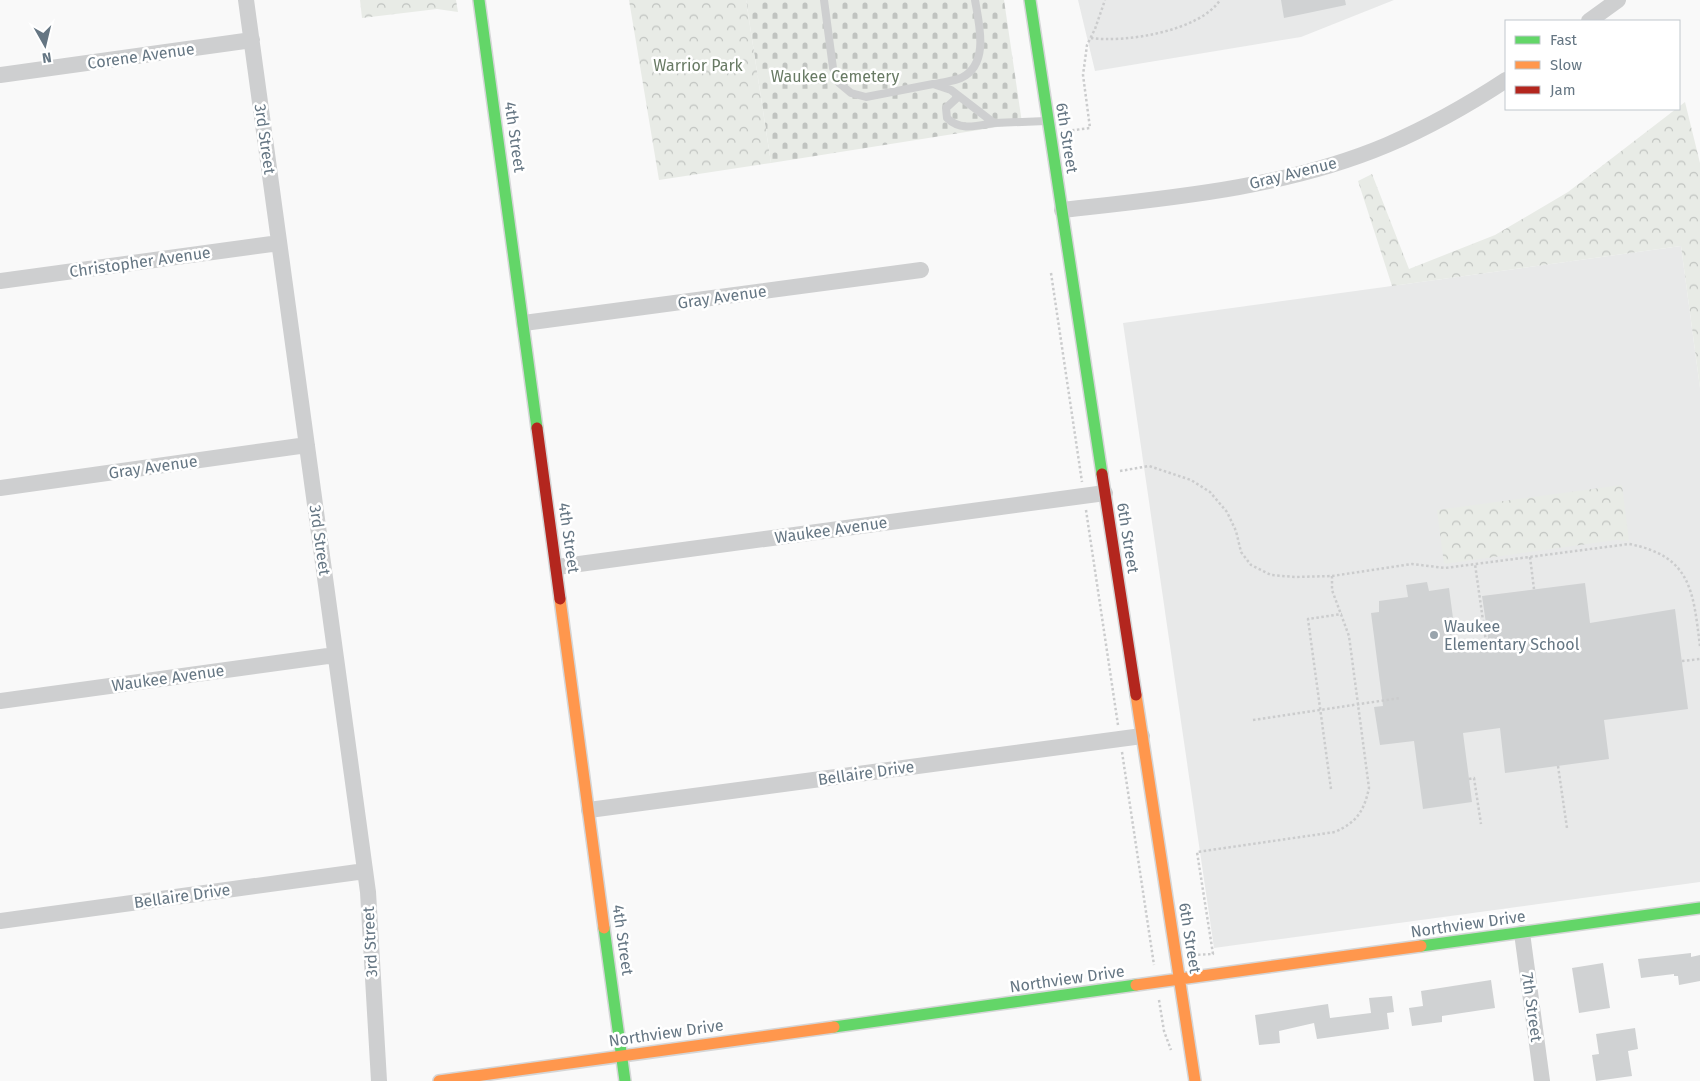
<svg xmlns="http://www.w3.org/2000/svg" width="1700" height="1081" font-family="'Fira Sans',sans-serif">
  <style>
    .built { fill: #e8e9e9 }
    .cemetery { fill: url(#cemetery-stones) }
    .park { fill: url(#park-crowns) }
    .building { fill: #d0d2d3 }
    .lines { fill: none; stroke-linecap: round; stroke-linejoin: round }
    .fast-casing { stroke: #d5d6d7; stroke-width: 14 }
    .slow-casing { stroke: #d5d6d7; stroke-width: 14 }
    .jam-casing { stroke: #d5d6d7; stroke-width: 14 }
    .path { stroke: #cbcccd; stroke-width: 2.5; stroke-dasharray: 2.5 2.5; stroke-linecap: butt }
    .lane { stroke: #cecfd0; stroke-width: 8 }
    .street { stroke: #cecfd0; stroke-width: 16 }
    .fast { stroke: #63d668; stroke-width: 11 }
    .slow { stroke: #ff974d; stroke-width: 11 }
    .jam { stroke: #b3261e; stroke-width: 11 }
    .poi-dot { fill: #99a4ac; stroke: #fff; stroke-width: 2 }
    .labels { text-anchor: middle; dominant-baseline: central; stroke-width: 5; stroke-linejoin: round; paint-order: stroke }
    .street-label { font-size: 16px; fill: #657683; stroke: #fff }
    .park-label { font-size: 16px; fill: #687a64; stroke: #fff }
    .poi-label { font-size: 16px; fill: #657683; stroke: #fff; text-anchor: start }
  </style>
  <defs>
    <pattern id="cemetery-stones" width="16" height="16" patternUnits="userSpaceOnUse" patternTransform="scale(1.25)"><rect width="16" height="16" fill="#e8ebe6"/><path d="M2 7V4a2 2 0 0 1 4 0v3zM10 15v-3a2 2 0 0 1 4 0v3z" fill="#c0c3c0"/></pattern>
    <pattern id="park-crowns" width="20" height="18" patternUnits="userSpaceOnUse" patternTransform="scale(1.25)"><rect width="20" height="18" fill="#e8ebe6"/><path d="M2 6a3 3 0 1 1 6 0M12 15a3 3 0 1 1 6 0" fill="none" stroke="#c0c3c0"/></pattern>
  </defs>
  <rect width="100%" height="100%" fill="#f9f9f9"/>
  <path class="built" d="M1078,0H1394L1301,37L1095,71Z
    M1681,246L1700,388V882L1214,948L1123,323Z"/>
  <path class="cemetery" d="M746,0H1004L1022,123L771,163Z"/>
  <path class="park" d="M360,0H456L458,12L437,9L362,18Z
    M629,0H746L771,163L659,180Z
    M1685,102L1700,163V388L1681,246L1392,286L1358,181L1372,174L1409,269L1495,235L1568,192Z
    M1622,485L1629,541L1616,540L1444,564L1437,510Z"/>
  <path class="building" d="M1281,0H1345L1346,5L1284,18Z
    M1427,582L1429,591L1449,588L1457,648L1489,644L1482,596L1585,583L1590,623L1675,609L1688,709L1604,720L1609,759L1505,773L1500,728L1463,733L1472,802L1423,809L1414,741L1380,745L1374,707L1383,706L1371,613L1379,612V601L1408,597L1406,585Z
    M1691,953V957L1700,955V981L1679,985L1678,976H1674V974L1641,978L1638,959Z
    M1603,963L1610,1008L1579,1013L1572,968Z
    M1491,980L1495,1008L1442,1016V1022L1412,1026L1409,1008L1423,1006L1421,991Z
    M1392,996L1394,1012L1387,1013L1389,1029L1317,1039L1314,1023L1279,1031L1280,1043L1259,1045L1255,1015L1328,1004L1330,1018L1371,1013L1369,998Z
    M1635,1028L1638,1049L1628,1051L1632,1076L1596,1081L1592,1055L1599,1054L1596,1034Z"/>
  <g class="lines">
    <g class="fast-casing">
      <path id="fast" d="M479,0L537,428
        M1030,0L1102,474
        M604,928L625,1081
        M1421,946L1700,908
        M834,1027L1136,985"/>
    </g>
    <g class="slow-casing">
      <path id="slow" d="M560,599L604,928
        M1136,695L1195,1081
        M1136,985L1421,946
        M439,1081L834,1027"/>
    </g>
    <g class="jam-casing">
      <path id="jam" d="M537,428L560,599
        M1102,474L1136,695"/>
    </g>
    <path class="path" d="M1091,38C1125,43 1200,31 1220,0
      M1067,131L1090,128L1083,75L1087,45L1095,29L1105,0
      M1051,273L1082,482
      M1120,471L1149,466L1191,480L1210,492L1227,512L1236,531L1241,552L1251,565L1271,575L1295,577L1332,576L1412,564L1445,568L1629,544C1692,556 1693,592 1700,646
      M1086,510L1118,725
      M1530,557L1534,589
      M1454,627L1483,623
      M1473,646V644L1486,642L1475,564
      M1682,661L1700,659
      M1253,720L1400,698
      M1122,752L1154,965
      M1558,766L1567,828
      M1469,779L1474,778L1481,824
      M1331,789L1308,619L1342,614
      M1193,955L1213,954L1197,852L1335,832C1357,822 1364,811 1369,788L1349,636L1332,590V576
      M1159,1000L1164,1031L1171,1050"/>
    <path class="lane" d="M824,0L833,68L839,83L851,93L866,97L933,84L951,90L994,123L1046,121
      M935,84C943,82 954,81 961,78C990,64 979,24 975,0
      M959,96L946,108L947,118C960,131 976,126 994,123"/>
    <path class="street" d="M246,0L368,892L379,1081
      M1589,21L1618,0
      M0,75L252,40
      M1062,210C1171,198 1285,188 1387,145C1429,127 1468,105 1506,80
      M0,281L279,243
      M524,323L921,270
      M0,488L307,445
      M557,567L1105,493
      M0,701L335,655
      M589,810L1142,736
      M0,921L365,871
      M1522,933L1542,1081"/>
    <use href="#fast" class="fast"/>
    <use href="#slow" class="slow"/>
    <use href="#jam" class="jam"/>
  </g>
  <circle class="poi-dot" cx="1434" cy="635" r="5"/>
  <g class="labels">
    <g class="street-label">
      <text transform="translate(141 56) rotate(-8)">Corene Avenue</text>
      <text transform="translate(515 137) rotate(82)">4th Street</text>
      <text transform="translate(1067 138) rotate(81)">6th Street</text>
      <text transform="translate(265 139) rotate(82)">3rd Street</text>
      <text transform="translate(1293 173) rotate(-14)">Gray Avenue</text>
      <text transform="translate(140 262) rotate(-8)">Christopher Avenue</text>
      <text transform="translate(722 297) rotate(-8)">Gray Avenue</text>
      <text transform="translate(153 467) rotate(-8)">Gray Avenue</text>
      <text transform="translate(831 530) rotate(-8)">Waukee Avenue</text>
      <text transform="translate(569 538) rotate(82)">4th Street</text>
      <text transform="translate(1128 538) rotate(81)">6th Street</text>
      <text transform="translate(320 540) rotate(82)">3rd Street</text>
      <text transform="translate(168 678) rotate(-8)">Waukee Avenue</text>
      <text transform="translate(866 773) rotate(-8)">Bellaire Drive</text>
      <text transform="translate(182 896) rotate(-8)">Bellaire Drive</text>
      <text transform="translate(1468 924) rotate(-8)">Northview Drive</text>
      <text transform="translate(1190 938) rotate(81)">6th Street</text>
      <text transform="translate(623 940) rotate(82)">4th Street</text>
      <text transform="translate(370 942) rotate(-93)">3rd Street</text>
      <text transform="translate(1067 979) rotate(-8)">Northview Drive</text>
      <text transform="translate(1532 1007) rotate(82)">7th Street</text>
      <text transform="translate(666 1033) rotate(-8)">Northview Drive</text>
    </g>
    <g class="park-label">
      <text x="698" y="65">Warrior Park</text>
      <text x="835" y="76">Waukee Cemetery</text>
    </g>
    <g class="poi-label">
      <text x="1444" y="626">Waukee<tspan x="1444" dy="18">Elementary School</tspan></text>
    </g>
  </g>
  <rect x="1505" y="20" width="175" height="90" fill="#ffffff" stroke="#c1c8cd"/>
  <rect x="1515" y="36" width="25" height="8" fill="#63d668" stroke="#c1c8cd"/>
  <text x="1550" y="45" font-size="15" fill="#657683">Fast</text>
  <rect x="1515" y="61" width="25" height="8" fill="#ff974d" stroke="#c1c8cd"/>
  <text x="1550" y="70" font-size="15" fill="#657683">Slow</text>
  <rect x="1515" y="86" width="25" height="8" fill="#b3261e" stroke="#c1c8cd"/>
  <text x="1550" y="95" font-size="15" fill="#657683">Jam</text>
  <g transform="translate(45 45) rotate(172)" stroke="#ffffff" stroke-width="4" paint-order="stroke">
  <path d="M0-4L9 19L0 12L-9 19Z" fill="#657683"/>
  <text y="-8" font-size="14" font-weight="bold" text-anchor="middle" fill="#657683">N</text>
  </g>
</svg>
